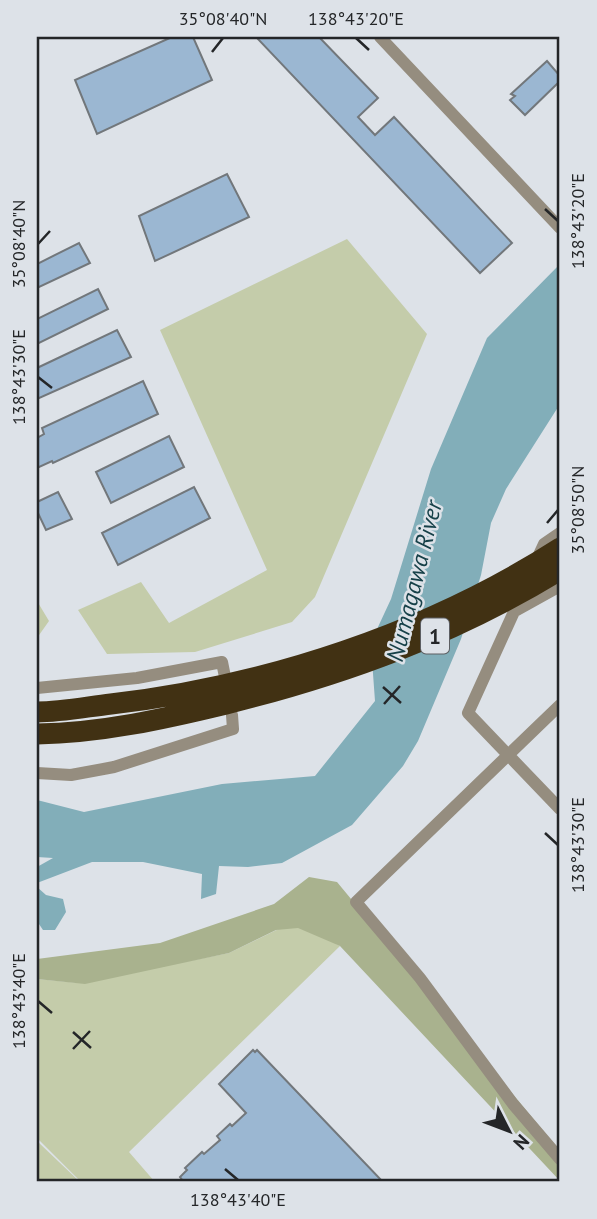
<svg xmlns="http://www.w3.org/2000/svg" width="597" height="1219" font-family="'PT Sans',sans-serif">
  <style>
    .green { fill: #c4ccaa }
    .forest { fill: #a9b28e }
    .water { fill: #82aeb9 }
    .building { fill: #9bb7d2; stroke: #72777b; stroke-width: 2 }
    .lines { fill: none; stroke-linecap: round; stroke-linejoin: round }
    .street { stroke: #958d7f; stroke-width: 12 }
    .highway { stroke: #413113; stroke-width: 21 }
    .ticks { fill: none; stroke: #242628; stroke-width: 2.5 }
    .labels { text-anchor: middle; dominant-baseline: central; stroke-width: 5; stroke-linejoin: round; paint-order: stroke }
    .shield { fill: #dde2e8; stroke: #5c5e62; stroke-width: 2 }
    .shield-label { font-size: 21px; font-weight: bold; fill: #242628 }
    .water-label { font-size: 24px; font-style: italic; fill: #164048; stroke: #dde2e8 }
    .neatline { fill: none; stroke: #242628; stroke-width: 2.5 }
    .ticks-label { font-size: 18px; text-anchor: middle; fill: #242628 }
  </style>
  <rect width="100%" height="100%" fill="#dde2e8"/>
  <path class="green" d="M347,239L427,334L315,597L292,622L195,652L107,654L78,610L141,582L169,623L267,570L160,330Z
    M37,601L49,621L37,638Z
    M295,921L340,946L129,1152L155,1182H81L37,1138V979L79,983L229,953Z
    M37,1141L80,1182H37Z"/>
  <path class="forest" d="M309,877L337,882L560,1151V1181L340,946L298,928L276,930L229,953L85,984L37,979V959L160,943L274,904Z"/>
  <path class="water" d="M560,264V404L506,489L491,523L481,575L461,639L418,741L403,766L352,825L282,863L248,867L219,866L216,894L201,899L202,874L143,862H92L37,883V867L53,858L37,857V800L84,812L222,784L315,776L375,701L372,660L365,655L391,599L431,469L487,338Z
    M37,887L46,895L63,899L66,912L55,930H43L37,921Z"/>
  <path class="building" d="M172,37H193L212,80L97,134L75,80Z
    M256,37H319L378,98L358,117L375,135L394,117L512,243L480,273Z
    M547,61L560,76V81L525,115L510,100L515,96L511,94Z
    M227,174L249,217L155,261L139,216Z
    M79,243L90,263L37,288V264Z
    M98,289L108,309L37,344V319Z
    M117,330L131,357L37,399V368Z
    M143,381L158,414L53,463L52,461L37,468V438L44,434L42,428Z
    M169,436L184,467L111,503L96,472Z
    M194,487L210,518L118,565L102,533Z
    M58,492L72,519L46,530L37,511V502Z
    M253,1050L255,1052L257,1050L383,1182H184L180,1177L187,1170L185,1168L202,1152L204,1154L220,1140L217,1136L230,1124L232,1126L246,1113L219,1084Z"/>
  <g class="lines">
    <path class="street" d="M380,37L560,228
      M537,559L544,544L560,533
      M523,592L468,713L560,809
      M515,611L560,586
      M37,688L137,678L222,662L225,677
      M560,705L356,902L420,978L513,1104L560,1159
      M37,773L71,775L114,767L233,729L232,715"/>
    <path class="highway" d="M37,712C61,712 86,707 111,704C266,686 428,633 560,548
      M37,734C101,733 164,719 226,704C346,674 453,635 560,570"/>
  </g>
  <path class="ticks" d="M356,38L369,50M212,52L223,38M545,209L558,221M38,244L50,231M38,377L52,388M547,523L558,510M383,687L401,703M384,704L400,686M545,833L558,845M38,1001L52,1013M73,1032L91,1048M73,1049L90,1031M225,1169L238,1180"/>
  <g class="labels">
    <rect class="shield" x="421" y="618.5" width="28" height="35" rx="5"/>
    <g class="shield-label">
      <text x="435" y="636">1</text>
    </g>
    <g class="water-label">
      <text transform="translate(414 581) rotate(-76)">Numagawa River</text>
    </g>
  </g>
  <rect width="597" height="1219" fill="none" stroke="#dde2e8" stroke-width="77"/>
  <g transform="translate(509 1131) rotate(132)" stroke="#dde2e8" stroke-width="5" paint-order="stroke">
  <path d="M0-5L12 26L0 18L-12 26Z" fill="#242628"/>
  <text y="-10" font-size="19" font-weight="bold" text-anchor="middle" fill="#242628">N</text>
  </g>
  <rect x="38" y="38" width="520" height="1142" class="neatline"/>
  <g class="ticks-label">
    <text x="223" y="25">35°08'40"N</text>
    <text x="356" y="25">138°43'20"E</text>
    <text transform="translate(578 221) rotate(-90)" y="6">138°43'20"E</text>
    <text transform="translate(19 244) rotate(-90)" y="6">35°08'40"N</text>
    <text transform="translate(19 377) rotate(-90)" y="6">138°43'30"E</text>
    <text transform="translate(578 510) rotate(-90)" y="6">35°08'50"N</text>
    <text transform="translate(578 845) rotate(-90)" y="6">138°43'30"E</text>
    <text transform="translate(19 1001) rotate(-90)" y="6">138°43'40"E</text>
    <text x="238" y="1206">138°43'40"E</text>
  </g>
</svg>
